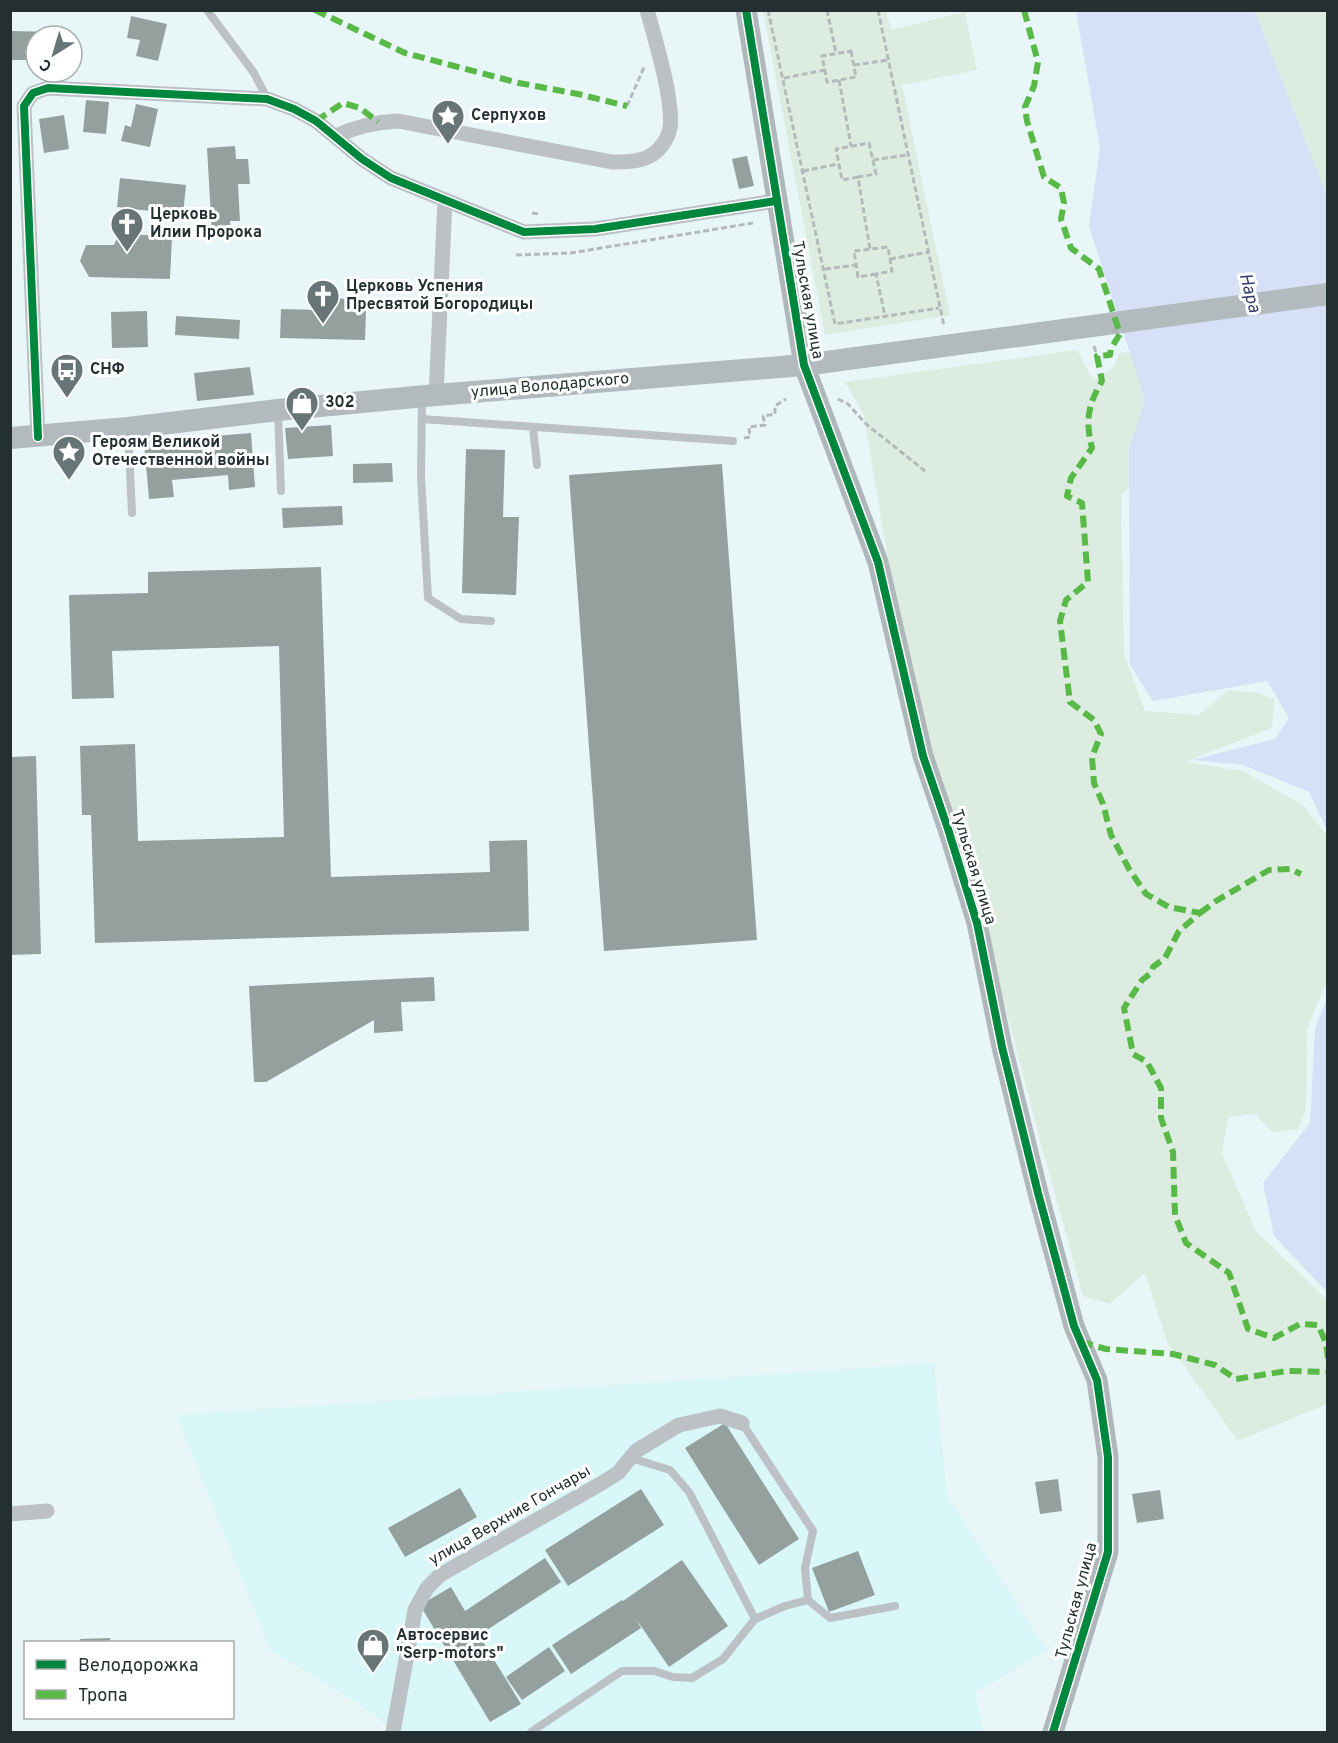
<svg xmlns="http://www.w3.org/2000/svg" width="1338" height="1743" font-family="Overpass,sans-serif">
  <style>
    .built { fill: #d9f6f9 }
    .green { fill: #ddece0 }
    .water { fill: #d6e0f6 }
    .building { fill: #94a09e }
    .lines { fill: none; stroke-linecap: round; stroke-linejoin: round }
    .path { stroke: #b3babc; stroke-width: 3; stroke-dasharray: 6 3; stroke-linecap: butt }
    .lane { stroke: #bbc1c4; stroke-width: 8 }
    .street { stroke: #bbc1c4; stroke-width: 15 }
    .secondary { stroke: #b0b7bb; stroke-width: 21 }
    .primary { stroke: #b2babd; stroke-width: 22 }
    .quiet { stroke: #58b947; stroke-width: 6; stroke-dasharray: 12 6; stroke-linecap: butt }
    .cycleway-casing { stroke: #fff; stroke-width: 11 }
    .cycleway { stroke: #00873e; stroke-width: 8 }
    .labels { text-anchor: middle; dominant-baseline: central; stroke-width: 6; stroke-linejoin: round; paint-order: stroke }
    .poi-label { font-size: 16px; font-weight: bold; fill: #232f30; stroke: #fff; text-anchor: start }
    .street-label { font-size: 16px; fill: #232f30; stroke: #fff }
    .water-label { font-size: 18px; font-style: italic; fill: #323b64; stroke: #fff }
  </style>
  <rect width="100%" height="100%" fill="#e8f6f8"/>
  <path class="built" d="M934,1363L947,1495L1047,1650L975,1693L984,1732H396L361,1705L270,1650L177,1415Z"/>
  <path class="green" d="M763,11H886L891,30L965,12L977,70L902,85L950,315L825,335Z
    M1255,11H1327V196Z
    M1169,348L1156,457L1121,496L1124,654L1145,711L1199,715L1228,690L1258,693L1275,699L1272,728L1185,762L1243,771L1304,806L1327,836V981L1307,1029L1306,1109L1298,1129L1272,1132L1255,1114L1228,1117L1222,1154L1256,1231L1327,1300V1404L1238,1441L1167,1342L1145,1273L1110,1304L1083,1296L1040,1140L960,834L923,731L894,595L864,415L845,382L1077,350L1093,380L1113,368L1119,353Z"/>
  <path class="water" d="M1076,11H1255L1327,196V830L1309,792L1243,765L1192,760L1275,739L1289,718L1267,681L1153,701L1130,665L1129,449L1145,400L1089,226L1100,148Z
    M1327,999V1292L1274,1236L1263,1183L1310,1123L1315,1028Z"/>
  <path class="building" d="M131,16L167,24L158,61L136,56L140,40L127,38Z
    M11,31L57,32V36H36V60H10Z
    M86,100L109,102L106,134L83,132Z
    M136,104L158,109L150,147L121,141L125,125L131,127Z
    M64,115L69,149L44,153L39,119Z
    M235,146L236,159H248L250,184H238L240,221H230L231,233L212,234L207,148Z
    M747,156L754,186L739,189L732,159Z
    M120,178L186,185L183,215L117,207Z
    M119,233L172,237L170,279L89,277L80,261L86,245H114Z
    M317,298L352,299L351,311H366L365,340L280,338L281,309L317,310Z
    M147,311L148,347L112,348L111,312Z
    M176,316L240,320L239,339L175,335Z
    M250,367L254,395L197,401L194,373Z
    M331,425L333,456L288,459L285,428Z
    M251,433L255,487L229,490L228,475L172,480L174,497L149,499L144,442Z
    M466,449L505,450L503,517H519L516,595L462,593Z
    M392,463L393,482L353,483V464Z
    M722,464L757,940L604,951L569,475Z
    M342,506L343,525L283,528L282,508Z
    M321,567L331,877L490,872L489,841L527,840L529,931L95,943L91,815H82L80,746L135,744L138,841L284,837L279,646L112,651L114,698L72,699L69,595L148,593V572Z
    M36,756L41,954L10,955V757Z
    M434,977L435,1001L401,1002L403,1031L374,1033V1020L266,1082H254L249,986Z
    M725,1423L799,1539L759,1565L685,1448Z
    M1058,1479L1062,1511L1040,1514L1035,1482Z
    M460,1488L477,1517L405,1557L388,1528Z
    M641,1489L664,1525L568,1586L545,1550Z
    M1160,1490L1164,1519L1137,1523L1132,1494Z
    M858,1551L875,1595L829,1612L812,1568Z
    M545,1558L561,1582L479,1635L521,1704L490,1722L420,1605L451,1587L465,1611Z
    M682,1560L728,1626L669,1667L636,1619L641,1628L571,1674L552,1645L622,1600L623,1601Z
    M110,1638V1642H80V1639Z
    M549,1647L565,1671L522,1700L506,1677Z"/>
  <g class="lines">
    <path class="path" d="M768,10L835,324L939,308
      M827,10L836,53
      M878,10L944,326
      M851,51L856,77L827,82L822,56Z
      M854,65L889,60
      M784,78L825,70
      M839,80L851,146
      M627,106L645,65
      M873,160L907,155
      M803,171L838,164
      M858,177L842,180L836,149L869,143L876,174L858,177L870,249
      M532,213L539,214
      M516,255L571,253L753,223
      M890,259L929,252
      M825,269L856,265
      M876,274L858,277L854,251L888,247L892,271L876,274L885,316
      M1094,346L1097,356
      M838,399L848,404L866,424L925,471
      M744,438L750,437L749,427L765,425L763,416L775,414V406L786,399"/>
    <path class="lane" d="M207,10L254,73L267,98
      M422,398L421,477L428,598L461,619L491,621
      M278,412L281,491
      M422,419L733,441
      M533,428L537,465
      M128,429L132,513
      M742,1423L813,1531L805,1568L808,1600
      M631,1458L670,1470L689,1492L755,1619
      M531,1732L622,1671H654L673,1677L692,1678L723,1659L755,1619L785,1606L808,1600L830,1618L895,1606"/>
    <path class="street" d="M336,136C357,126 375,122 398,121L612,162C624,162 637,162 648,157C659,152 668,139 670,128C674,101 655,39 647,10
      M436,395L445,201
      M38,437L24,106L33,93L48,88L267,99L294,109L316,121L362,159L391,178L524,232L595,229L776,201
      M10,1514L47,1511
      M393,1732L415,1610L427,1588L440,1575L602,1483L618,1473L636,1451L679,1425L720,1416L742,1423"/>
    <path class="secondary" d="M746,10L804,365L878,562L923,756L948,829L977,923L1002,1047L1038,1193L1074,1326L1097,1380L1108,1457V1552L1053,1732"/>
    <path class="primary" d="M10,438L128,428L278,410L436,395L804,365L1328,294"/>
    <path class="quiet" d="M315,10L405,53L519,83L578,94L627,106
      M1024,10L1038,62L1034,86L1025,107L1027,121L1044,177L1061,188L1064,203L1061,219L1071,248L1099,269L1120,334L1111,348L1110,355L1097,356L1102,381C1088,405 1085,420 1092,448L1071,478L1067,496L1082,503L1088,582L1066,600L1060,621L1070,702L1094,720L1101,734L1092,757L1094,783L1103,804L1111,835L1129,869L1146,894L1169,907L1200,913L1179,931L1165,958L1153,967L1151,973L1142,980L1124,1008L1133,1054L1147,1062L1161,1088V1118L1173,1152L1175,1215L1186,1243L1229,1273L1248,1329L1274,1338L1300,1324L1318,1325L1326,1343L1328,1358
      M208,12L209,10
      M316,121L343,103L360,108L378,122
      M1200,913L1216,901L1269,870L1290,869L1301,874
      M1081,1342L1106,1349L1173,1354L1215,1365L1236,1379L1287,1371L1328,1372"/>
    <g class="cycleway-casing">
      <path id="cycleway" d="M746,10L804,365L878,562L923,756L948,829L977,923L1002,1047L1038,1193L1074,1326L1097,1380L1108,1457V1552L1053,1732
        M38,437L24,106L33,93L48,88L267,99L294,109L316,121L362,159L391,178L524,232L595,229L776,201"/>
    </g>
    <use href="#cycleway" class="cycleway"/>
  </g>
  <defs>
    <g id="sight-pin" transform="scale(1.725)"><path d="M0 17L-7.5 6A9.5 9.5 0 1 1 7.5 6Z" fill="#687576" stroke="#fff"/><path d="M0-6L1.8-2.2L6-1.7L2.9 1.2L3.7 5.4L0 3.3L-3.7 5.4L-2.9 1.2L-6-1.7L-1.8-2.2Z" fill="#fff"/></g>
    <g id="church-pin" transform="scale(1.725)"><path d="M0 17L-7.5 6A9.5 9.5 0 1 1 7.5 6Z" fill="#687576" stroke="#fff"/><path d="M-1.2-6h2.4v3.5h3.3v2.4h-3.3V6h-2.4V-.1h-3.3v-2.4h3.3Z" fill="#fff"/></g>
    <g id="bus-pin" transform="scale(1.725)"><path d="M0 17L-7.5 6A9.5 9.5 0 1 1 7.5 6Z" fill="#687576" stroke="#fff"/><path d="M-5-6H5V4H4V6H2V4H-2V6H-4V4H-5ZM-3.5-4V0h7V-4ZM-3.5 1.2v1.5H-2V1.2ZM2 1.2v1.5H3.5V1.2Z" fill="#fff"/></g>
    <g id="shop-pin" transform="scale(1.725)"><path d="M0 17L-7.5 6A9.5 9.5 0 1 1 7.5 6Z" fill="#687576" stroke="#fff"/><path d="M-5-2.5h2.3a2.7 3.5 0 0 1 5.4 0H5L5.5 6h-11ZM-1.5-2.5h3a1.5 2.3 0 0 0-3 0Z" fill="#fff"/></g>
  </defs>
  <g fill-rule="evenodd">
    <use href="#sight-pin" x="448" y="116"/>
    <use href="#church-pin" x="127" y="224"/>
    <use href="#church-pin" x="323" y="296"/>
    <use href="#bus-pin" x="67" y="370"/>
    <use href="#shop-pin" x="302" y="403"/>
    <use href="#sight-pin" x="69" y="452"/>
    <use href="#shop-pin" x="373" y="1645"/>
  </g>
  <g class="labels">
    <g class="poi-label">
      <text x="471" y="116">Серпухов</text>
      <text x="150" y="215">Церковь<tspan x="150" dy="18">Илии Пророка</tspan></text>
      <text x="346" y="287">Церковь Успения<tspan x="346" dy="18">Пресвятой Богородицы</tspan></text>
      <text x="90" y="370">СНФ</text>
      <text x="325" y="403">302</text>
      <text x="92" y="443">Героям Великой<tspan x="92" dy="18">Отечественной войны</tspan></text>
      <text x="396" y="1636">Автосервис<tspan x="396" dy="18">"Serp-motors"</tspan></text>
    </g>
    <g class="street-label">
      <text transform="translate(807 300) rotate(80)">Тульская улица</text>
      <text transform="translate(550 386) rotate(-5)">улица Володарского</text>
      <text transform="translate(973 867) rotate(73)">Тульская улица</text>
      <text transform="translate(510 1516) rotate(-30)">улица Верхние Гончары</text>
      <text transform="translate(1077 1601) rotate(-75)">Тульская улица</text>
    </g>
    <g class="water-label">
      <text transform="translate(1249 293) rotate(75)">Нара</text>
    </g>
  </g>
  <rect width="1338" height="1743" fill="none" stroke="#232f30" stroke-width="24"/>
  <rect x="24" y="1641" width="210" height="78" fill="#ffffff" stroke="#a7acac" stroke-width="1.5"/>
  <rect x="36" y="1660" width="30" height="9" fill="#00873e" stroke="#a7acac" stroke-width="1.5"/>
  <text x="78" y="1671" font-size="18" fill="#232f30">Велодорожка</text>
  <rect x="36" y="1690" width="30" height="9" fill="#58b947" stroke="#a7acac" stroke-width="1.5"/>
  <text x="78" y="1701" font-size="18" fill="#232f30">Тропа</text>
  <g transform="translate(54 54) rotate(217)"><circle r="28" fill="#ffffff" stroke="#a7acac" stroke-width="1.5"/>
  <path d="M0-4.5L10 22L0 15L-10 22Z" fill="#687576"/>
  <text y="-9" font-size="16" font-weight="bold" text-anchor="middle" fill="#232f30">С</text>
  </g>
</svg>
